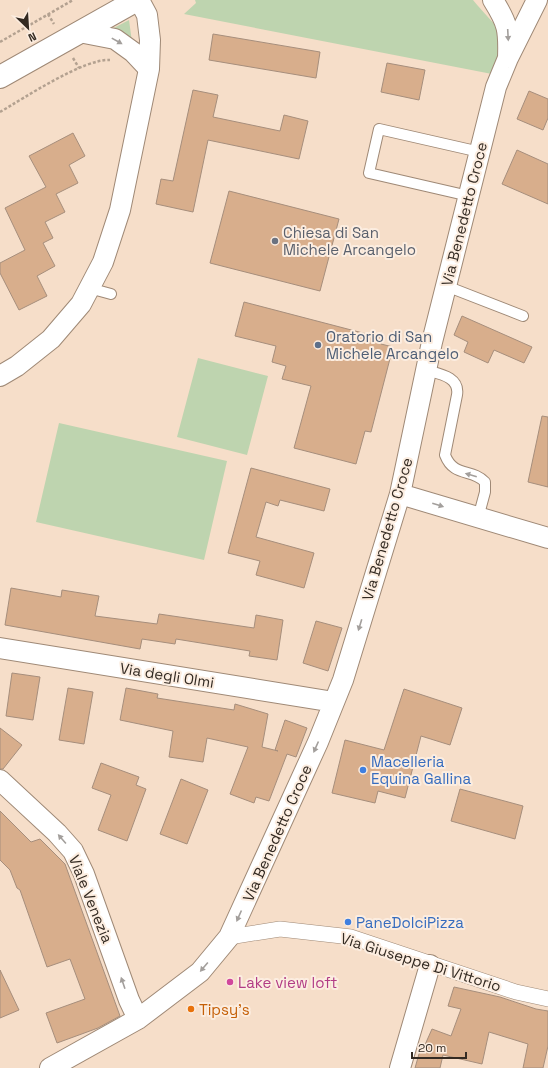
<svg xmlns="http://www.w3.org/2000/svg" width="548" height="1068" font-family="'Space Grotesk',sans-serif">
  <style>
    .green { fill: #bed4af }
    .building { fill: #d8ae8c; stroke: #a68e7c }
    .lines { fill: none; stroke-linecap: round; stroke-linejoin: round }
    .service-casing { stroke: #9f8976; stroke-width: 12 }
    .pedestrian-casing { stroke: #9f8976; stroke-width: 16 }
    .minor-casing { stroke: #9f8976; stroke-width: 22 }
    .tertiary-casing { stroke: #9f8976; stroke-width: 24 }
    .path { stroke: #b3a190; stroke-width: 2.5; stroke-dasharray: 3 2; stroke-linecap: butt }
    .service { stroke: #fff; stroke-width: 10 }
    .pedestrian { stroke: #fff; stroke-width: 15 }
    .minor { stroke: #fff; stroke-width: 20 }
    .tertiary { stroke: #fff; stroke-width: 22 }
    .oneway { fill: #a39f9c }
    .worship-dot { fill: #6b7280; stroke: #fcede0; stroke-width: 1.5 }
    .service-dot { fill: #5c6f8a; stroke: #fcede0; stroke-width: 1.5 }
    .shop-dot { fill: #3f7fe0; stroke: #fcede0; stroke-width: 1.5 }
    .hotel-dot { fill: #d1479c; stroke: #fcede0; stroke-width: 1.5 }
    .food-dot { fill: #e8710a; stroke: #fcede0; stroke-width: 1.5 }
    .labels { text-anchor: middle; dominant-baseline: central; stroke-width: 4; stroke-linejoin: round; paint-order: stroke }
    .street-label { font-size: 15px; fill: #332a22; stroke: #fcede0 }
    .worship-label { font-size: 15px; fill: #5b616d; stroke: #fcede0; text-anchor: start }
    .service-label { font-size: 15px; fill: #4e5e75; stroke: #fcede0; text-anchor: start }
    .shop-label { font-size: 15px; fill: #366cbe; stroke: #fcede0; text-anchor: start }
    .hotel-label { font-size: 15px; fill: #b23c85; stroke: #fcede0; text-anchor: start }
    .food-label { font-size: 15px; fill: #c56008; stroke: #fcede0; text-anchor: start }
  </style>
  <rect width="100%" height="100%" fill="#f6dec9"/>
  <path class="green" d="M195,0H473C501,34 509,27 492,74L184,14L196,3Z
    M129,20L132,42L110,30Z
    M198,358L268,376L247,455L177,437Z
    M59,423L227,461L204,560L36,522Z"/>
  <path class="building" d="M213,34L320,52L316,78L209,60Z
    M387,63L425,70L419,100L381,92Z
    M193,90L218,95L213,117L280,131L284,115L308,121L299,159L208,140L193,212L156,204L161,179L173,181Z
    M529,91L548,99V118L543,130L517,119Z
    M73,133L85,156L69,165L78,183L56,194L65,212L45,222L53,238L43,243L55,266L37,276L47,296L19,310L0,273V263L25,250L5,208L46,187L29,156Z
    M517,150L548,164V204L502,184Z
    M229,191L339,219L320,291L210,263Z
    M244,302L382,338L381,344L393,347L371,432L365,431L356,464L294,448L311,386L282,379L286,366L272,362L276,346L235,336Z
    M462,316L532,347L524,363L494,350L488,363L464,352L468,342L454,335Z
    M542,416L548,417V487L528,482Z
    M251,468L330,489L324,511L280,500L278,506L266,502L256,537L314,553L304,588L256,575L260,561L228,553Z
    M11,588L61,597L62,590L99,596L95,616L157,624L159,614L254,628L256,615L283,620L277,660L249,656L250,651L176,639L175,644L142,639L140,649L5,625Z
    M316,621L342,628L328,671L303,663Z
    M12,673L40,677L33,720L6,716Z
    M68,688L93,692L84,744L59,740Z
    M126,688L158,694L157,698L234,710L235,704L268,714L262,747L278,751L275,750L285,720L307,728L296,757L287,754L269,801L256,797L254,803L230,794L248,747L207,738L203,762L169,757L173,731L120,720Z
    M404,689L462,708L450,745L421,736L405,798L378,791L375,803L332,793L345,740L384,750Z
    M0,728L22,745L3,769H0Z
    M101,763L139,777L136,785L146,789L127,841L98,830L111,795L92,788Z
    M181,779L208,790L187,844L160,834Z
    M460,789L523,806L515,839L451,821Z
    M0,811L31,842L40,839L65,864L120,1016L98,1028L57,1043L46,1013L85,999L70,959L47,967L20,890L17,888L10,870L0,860Z
    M0,970L19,1010L0,1018Z
    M454,987L500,997L536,1009L548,1011V1046L543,1068H523L528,1044L489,1032L482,1064L443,1055L440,1068H415L421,1047H424L432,1029L451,1036L461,1009L448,1006Z"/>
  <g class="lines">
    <g class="service-casing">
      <path id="service" d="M469,196L369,173L379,129L480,152
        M446,286L523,316
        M89,288L111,294
        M426,370C440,374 460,377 457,395L445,455C454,478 472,468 485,482V492L478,518"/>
    </g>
    <g class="pedestrian-casing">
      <path id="pedestrian" d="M229,937L280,929L351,937L516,992L548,999"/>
    </g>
    <g class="minor-casing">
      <path id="minor" d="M493,0C508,24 509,30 508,58L537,0
        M79,32L115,39L133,52L149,69
        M0,376L17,366L51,339L81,304L103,262L120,210L149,69L150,40L147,15L139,0
        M400,494L548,538
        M0,648L334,702
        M0,780L57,833L73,851L84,874L129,1000L138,1019
        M50,1068L138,1019L200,972L229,937L318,742L343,680L400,494L432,342L496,87L508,58
        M400,1068L430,965"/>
    </g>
    <g class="tertiary-casing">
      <path id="tertiary" d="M0,77L137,0"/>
    </g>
    <path class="path" d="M48,14L54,24
      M0,42L73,0
      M73,58L79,68
      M0,112C24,98 85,58 110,60"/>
    <use href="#service" class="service"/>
    <use href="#pedestrian" class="pedestrian"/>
    <use href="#minor" class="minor"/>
    <use href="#tertiary" class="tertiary"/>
  </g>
  <defs><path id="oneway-solid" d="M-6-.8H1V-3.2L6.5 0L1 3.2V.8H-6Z"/></defs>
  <g class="oneway">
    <use href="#oneway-solid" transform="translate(508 35) rotate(87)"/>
    <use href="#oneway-solid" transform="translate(117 41) rotate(29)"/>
    <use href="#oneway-solid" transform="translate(471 475) rotate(-164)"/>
    <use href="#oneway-solid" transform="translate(438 505) rotate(17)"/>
    <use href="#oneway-solid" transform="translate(360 625) rotate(107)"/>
    <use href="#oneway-solid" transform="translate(316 747) rotate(114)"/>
    <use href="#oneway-solid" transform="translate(62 839) rotate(-131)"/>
    <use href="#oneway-solid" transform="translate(239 916) rotate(114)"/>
    <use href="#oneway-solid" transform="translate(204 967) rotate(130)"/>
    <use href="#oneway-solid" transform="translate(123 983) rotate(-109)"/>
  </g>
  <circle class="worship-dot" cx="275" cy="241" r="4"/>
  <circle class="service-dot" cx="318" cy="345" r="4"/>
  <g class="shop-dot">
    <circle cx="363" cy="770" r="4"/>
    <circle cx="348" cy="922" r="4"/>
  </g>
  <circle class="hotel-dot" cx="230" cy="982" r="4"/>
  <circle class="food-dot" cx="191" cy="1009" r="4"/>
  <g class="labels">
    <g class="street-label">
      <text transform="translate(464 214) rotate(-76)">Via Benedetto Croce</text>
      <text transform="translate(387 529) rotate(-74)">Via Benedetto Croce</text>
      <text transform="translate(167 675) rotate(9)">Via degli Olmi</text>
      <text transform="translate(277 833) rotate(-66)">Via Benedetto Croce</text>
      <text transform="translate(91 899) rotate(68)">Viale Venezia</text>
      <text transform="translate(421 962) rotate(17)">Via Giuseppe Di Vittorio</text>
    </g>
    <g class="worship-label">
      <text x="283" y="232">Chiesa di San<tspan x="283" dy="17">Michele Arcangelo</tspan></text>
    </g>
    <g class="service-label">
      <text x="326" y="336">Oratorio di San<tspan x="326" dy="17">Michele Arcangelo</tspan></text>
    </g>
    <g class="shop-label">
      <text x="371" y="761">Macelleria<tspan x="371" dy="17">Equina Gallina</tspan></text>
      <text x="356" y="922">PaneDolciPizza</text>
    </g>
    <g class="hotel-label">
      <text x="238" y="982">Lake view loft</text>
    </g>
    <g class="food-label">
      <text x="199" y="1009">Tipsy's</text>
    </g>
  </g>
  <g transform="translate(28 28) rotate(155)" stroke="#fcede0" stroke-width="3" paint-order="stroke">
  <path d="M0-3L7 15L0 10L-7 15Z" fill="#332a22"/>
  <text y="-6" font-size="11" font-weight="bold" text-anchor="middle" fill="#332a22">N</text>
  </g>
  <path d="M412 1052v6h54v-6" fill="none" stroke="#332a22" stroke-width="2"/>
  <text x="418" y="1052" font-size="12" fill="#332a22" stroke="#fcede0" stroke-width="3" paint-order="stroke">20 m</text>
</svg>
